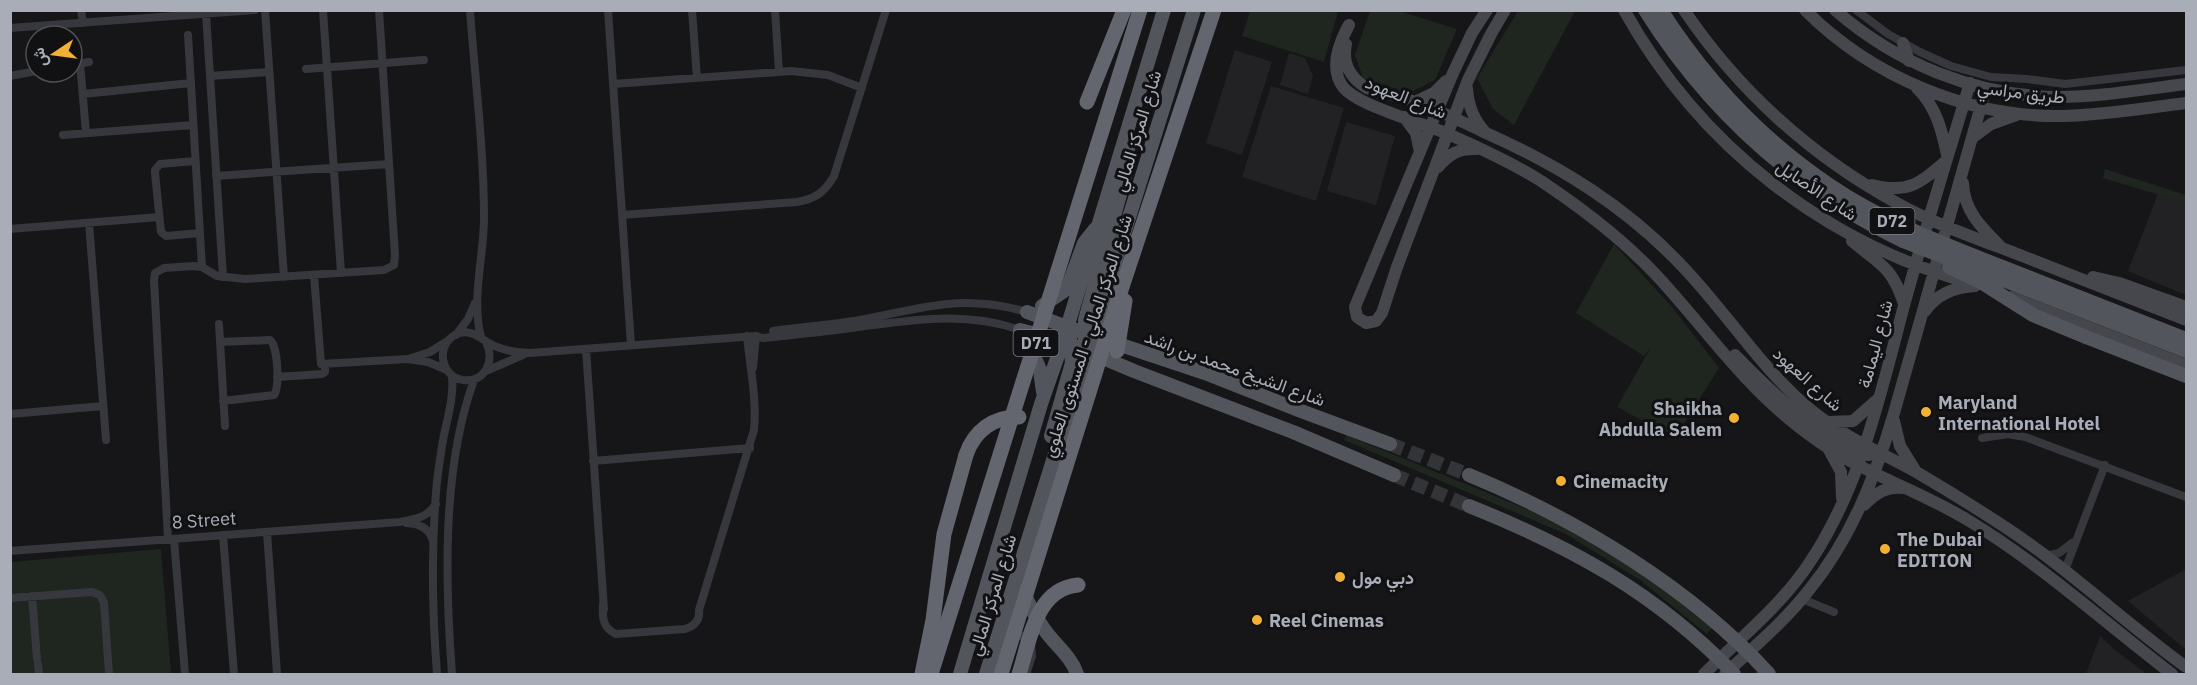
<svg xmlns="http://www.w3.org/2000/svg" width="2197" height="685" font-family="'IBM Plex Sans',Vazirmatn,sans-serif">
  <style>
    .built { fill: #222225 }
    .green { fill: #1e261f }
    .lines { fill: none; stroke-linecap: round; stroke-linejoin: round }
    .primary-tunnel { stroke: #333438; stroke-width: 14; stroke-dasharray: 14 7; stroke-linecap: butt }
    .street { stroke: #37383d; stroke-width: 8 }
    .secondary { stroke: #45474d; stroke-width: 12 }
    .primary { stroke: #53555c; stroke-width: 14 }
    .highway { stroke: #63666e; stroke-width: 15 }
    .tram { stroke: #4a4c52; stroke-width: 1.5 }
    .primary-bridge { stroke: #53555c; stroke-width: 14 }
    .highway-bridge { stroke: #63666e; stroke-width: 15 }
    .poi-dot { fill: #f2b134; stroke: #111113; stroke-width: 2 }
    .labels { text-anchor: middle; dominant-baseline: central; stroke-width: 6; stroke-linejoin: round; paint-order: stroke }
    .shield { fill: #111113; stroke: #7b7e86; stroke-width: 1.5 }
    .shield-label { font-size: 16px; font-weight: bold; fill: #a8adb8 }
    .street-label { font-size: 18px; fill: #a8adb8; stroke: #111113 }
    .poi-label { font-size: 18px; font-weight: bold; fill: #a8adb8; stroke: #111113; text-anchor: start }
  </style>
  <rect width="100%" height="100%" fill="#161618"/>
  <path class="built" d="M1235,50L1272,62L1242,155L1206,143Z
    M1289,53L1305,58L1313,76L1308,94L1280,85Z
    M1271,86L1344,108L1316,201L1242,177Z
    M1346,122L1395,136L1376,205L1327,191Z
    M2158,194L2186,203V295L2128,271Z
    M2186,569V650L2128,601Z
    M2100,636L2115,650L2147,674H2086Z"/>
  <path class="green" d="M1250,11H1338L1324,62L1242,36Z
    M1370,11H1399L1457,29L1435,80L1409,93L1363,78L1355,55Z
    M1518,11H1575L1514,125L1493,109L1477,78Z
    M2105,169L2186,195V203L2103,178Z
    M1614,244L1673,308L1719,368L1675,438L1617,407L1651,347L1644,356L1576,313Z
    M1346,435L1556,521L1594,542L1687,606L1712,628L1707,634L1640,580L1566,534L1344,440Z
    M161,549L171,674H11V562Z"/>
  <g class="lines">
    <path class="primary-tunnel" d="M1390,444L1469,475
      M1394,475L1469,506"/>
    <path class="street" d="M81,10L83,23
      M265,10L284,277
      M323,10L341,273
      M470,10C475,79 484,149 484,218C484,257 471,298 481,337
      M608,10L631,345
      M692,10L697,78
      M775,10L779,72
      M1856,10L1888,34L1920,52L1951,66L1991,77L2027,79L2065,84L2186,70
      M206,14L223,277
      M10,28L255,10
      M188,35L202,267
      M80,63L86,133
      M72,65L89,62
      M306,69L424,60
      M10,76L36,71
      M210,76L269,72
      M613,84L791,71L828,75L862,88
      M83,94L191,83
      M63,135L193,125
      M195,161L160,164L155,170V173L161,232L166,236L200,233
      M216,176L389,164
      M622,215L797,202C815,199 825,192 834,176L886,10
      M89,223L106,440
      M10,229L159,217
      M314,275L321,364L408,359L428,362L447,370
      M219,324L225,426
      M773,331C802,327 831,325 860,320C924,308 961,293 1027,312
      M456,335L468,319L475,303
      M220,342L270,340C278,346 280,387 274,395L223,401
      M486,342C495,360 486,383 463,380C441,377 435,346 455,335C472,326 483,342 497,347C508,351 519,353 530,353L756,336L763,338C792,335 822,332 851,328C908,321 963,310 1020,330
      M586,349L604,609
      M411,358L430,352L446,342
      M753,368L756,336
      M486,371L523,355
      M277,377L322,374L325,372V365
      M10,414L103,406
      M1982,438L2008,434L2025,437L2186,497
      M593,461L750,448
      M407,523C420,524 429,528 433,541
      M267,532L277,674
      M223,535L234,674
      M168,539L154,280L155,273L164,268L193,266L202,267L217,276L245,279L384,270L394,265L395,255L379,10
      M174,539L185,674
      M10,551L400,522C415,519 427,518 436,504
      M2045,556L2059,553L2072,543
      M2065,570L2105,465
      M32,596L37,659
      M10,598L92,592L100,595L104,603L109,674
      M1802,599L1834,612
      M603,604C602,618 603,628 616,634L685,629C695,626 700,620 699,610L754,430C757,398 750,368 747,336
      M1010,636L1020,635L1031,643L1032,656L1026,674
      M38,664L39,674
      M437,674C432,610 431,545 437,481C439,466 441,450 444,435C448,416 454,396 452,376
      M452,674C445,581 442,468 474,380"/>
    <path class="secondary" d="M1487,10L1472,33L1453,73L1357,302L1355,307L1357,317L1366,323L1376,321L1382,313L1397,267L1468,80L1491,34L1505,10
      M1624,10C1699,145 1826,245 1975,284
      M1684,10C1738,90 1811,156 1895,202C1936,225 1981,240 2025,257C2079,278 2133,299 2186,320
      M1805,10C1872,77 1969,118 2064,116C2105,115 2146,108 2186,103
      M1835,10C1897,64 1976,96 2058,97C2101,97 2144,89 2186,84
      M1349,25C1339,43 1329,68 1343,87C1358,106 1423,123 1448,134C1480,148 1511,162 1541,181C1583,209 1625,241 1659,278C1704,327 1742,382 1794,423C1814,439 1835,454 1858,465C1896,485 1934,499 1971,522C2043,566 2105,623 2172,674
      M1903,43L1909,61
      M1346,44C1342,63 1350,78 1367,88C1383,93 1400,97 1416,102C1440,111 1463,122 1486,133C1560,166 1627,207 1683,267C1728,314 1761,369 1812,411C1844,437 1882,453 1918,473C1947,490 1976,508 2005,527C2069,569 2124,622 2186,667
      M1467,88C1468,105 1473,119 1485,132
      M1917,88C1936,107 1942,130 1947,155
      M1415,102L1434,93L1446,81
      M1404,117L1416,133L1420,152
      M1972,138L1991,124L2016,115
      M1438,167C1449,154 1459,148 1477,149
      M1963,183C1964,211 1981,227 2000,246
      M1872,185C1908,194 1919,184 1946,161
      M1852,241C1880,265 1892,266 1904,304
      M2093,277L2119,283L2186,307
      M2011,297L2186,365
      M1925,311C1937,294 1956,287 1975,286
      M1735,355C1762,383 1831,451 1869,455
      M1894,421L1900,446L1915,470
      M1829,422L1853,421L1878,399
      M1829,450L1841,472L1842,498
      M1864,505C1876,493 1886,486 1904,488
      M1704,674C1740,638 1782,605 1810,562C1862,484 1881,391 1905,302C1925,229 1948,156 1970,83
      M1725,674C1754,647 1785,621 1809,590C1851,539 1876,475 1894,413L1986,88"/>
    <path class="primary" d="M1645,10C1709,112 1795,189 1903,241
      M1042,306L1067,289L1084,243L1095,229
      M1027,312L1067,327L1205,373L1301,411L1390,444
      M1020,330L1063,341L1134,371L1293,432L1394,475
      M2086,337L2186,376
      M1085,341V320L1124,180L1128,150
      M1029,344L1040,370L1043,392
      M1051,436L1072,363L1070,339
      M1469,475C1576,519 1691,588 1769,674
      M1469,506C1572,547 1657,594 1734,674
      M1024,591C1028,605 1036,617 1044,629C1055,645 1071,656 1077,674
      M960,674L1041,404L1063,341L1164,10
      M986,674L1194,10"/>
    <path class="highway" d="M1087,102L1124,10
      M922,674L933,620L944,534L966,455"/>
    <path class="tram" d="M1757,673L1758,674"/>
    <path class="primary-bridge" d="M1661,10C1706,80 1762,140 1831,186C1883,221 1942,243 2000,266C2062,290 2124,315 2186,339
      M1903,241L2186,351
      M1949,267L1984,284L2033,315L2086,337"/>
    <path class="highway-bridge" d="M1117,351L1125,301
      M966,455C974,431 994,416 1019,417
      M931,674L1140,10
      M1001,674L1123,284L1214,10
      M1019,674C1030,641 1035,589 1078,585"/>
  </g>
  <g class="poi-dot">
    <circle cx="1926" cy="412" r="6"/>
    <circle cx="1734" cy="418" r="6"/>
    <circle cx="1561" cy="481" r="6"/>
    <circle cx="1885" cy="549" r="6"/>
    <circle cx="1340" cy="577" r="6"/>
    <circle cx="1257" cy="620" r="6"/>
  </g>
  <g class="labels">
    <g class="shield">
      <rect x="1869.5" y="208" width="45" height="26" rx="4.5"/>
      <rect x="1013.5" y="330" width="45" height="26" rx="4.5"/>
    </g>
    <g class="shield-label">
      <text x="1892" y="221">D72</text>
      <text x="1036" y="343">D71</text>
    </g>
    <g class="street-label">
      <text transform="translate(2021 92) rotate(7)">طريق مراسي</text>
      <text transform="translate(1406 97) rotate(22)">شارع العهود</text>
      <text transform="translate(1137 131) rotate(-73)">شارع المركز المالي</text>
      <text transform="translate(1817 190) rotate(34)">شارع الأصايل</text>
      <text transform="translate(1087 336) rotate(-72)">شارع المركز المالي - المستوى العلوي</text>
      <text transform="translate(1875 344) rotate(-75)">شارع اليمامة</text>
      <text transform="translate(1235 368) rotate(20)">شارع الشيخ محمد بن راشد</text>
      <text transform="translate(1808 379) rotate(42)">شارع العهود</text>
      <text transform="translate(204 520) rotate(-4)">8 Street</text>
      <text transform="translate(992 595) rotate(-73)">شارع المركز المالي</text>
    </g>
    <g class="poi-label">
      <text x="1938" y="402">Maryland<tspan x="1938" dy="21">International Hotel</tspan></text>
      <text x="1722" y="408" text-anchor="end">Shaikha<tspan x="1722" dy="21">Abdulla Salem</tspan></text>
      <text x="1573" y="481">Cinemacity</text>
      <text x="1897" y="539">The Dubai<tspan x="1897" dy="21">EDITION</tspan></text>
      <text x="1352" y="577">دبي مول</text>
      <text x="1269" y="620">Reel Cinemas</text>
    </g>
  </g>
  <rect width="2197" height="685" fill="none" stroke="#a8adb8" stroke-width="24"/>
  <g transform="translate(54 54) rotate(257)"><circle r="28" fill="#111113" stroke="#4d4f55" stroke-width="1.5"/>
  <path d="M0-4.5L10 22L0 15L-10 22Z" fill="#f2b134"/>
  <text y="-9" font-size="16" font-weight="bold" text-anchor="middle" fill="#a8adb8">ش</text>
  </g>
</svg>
